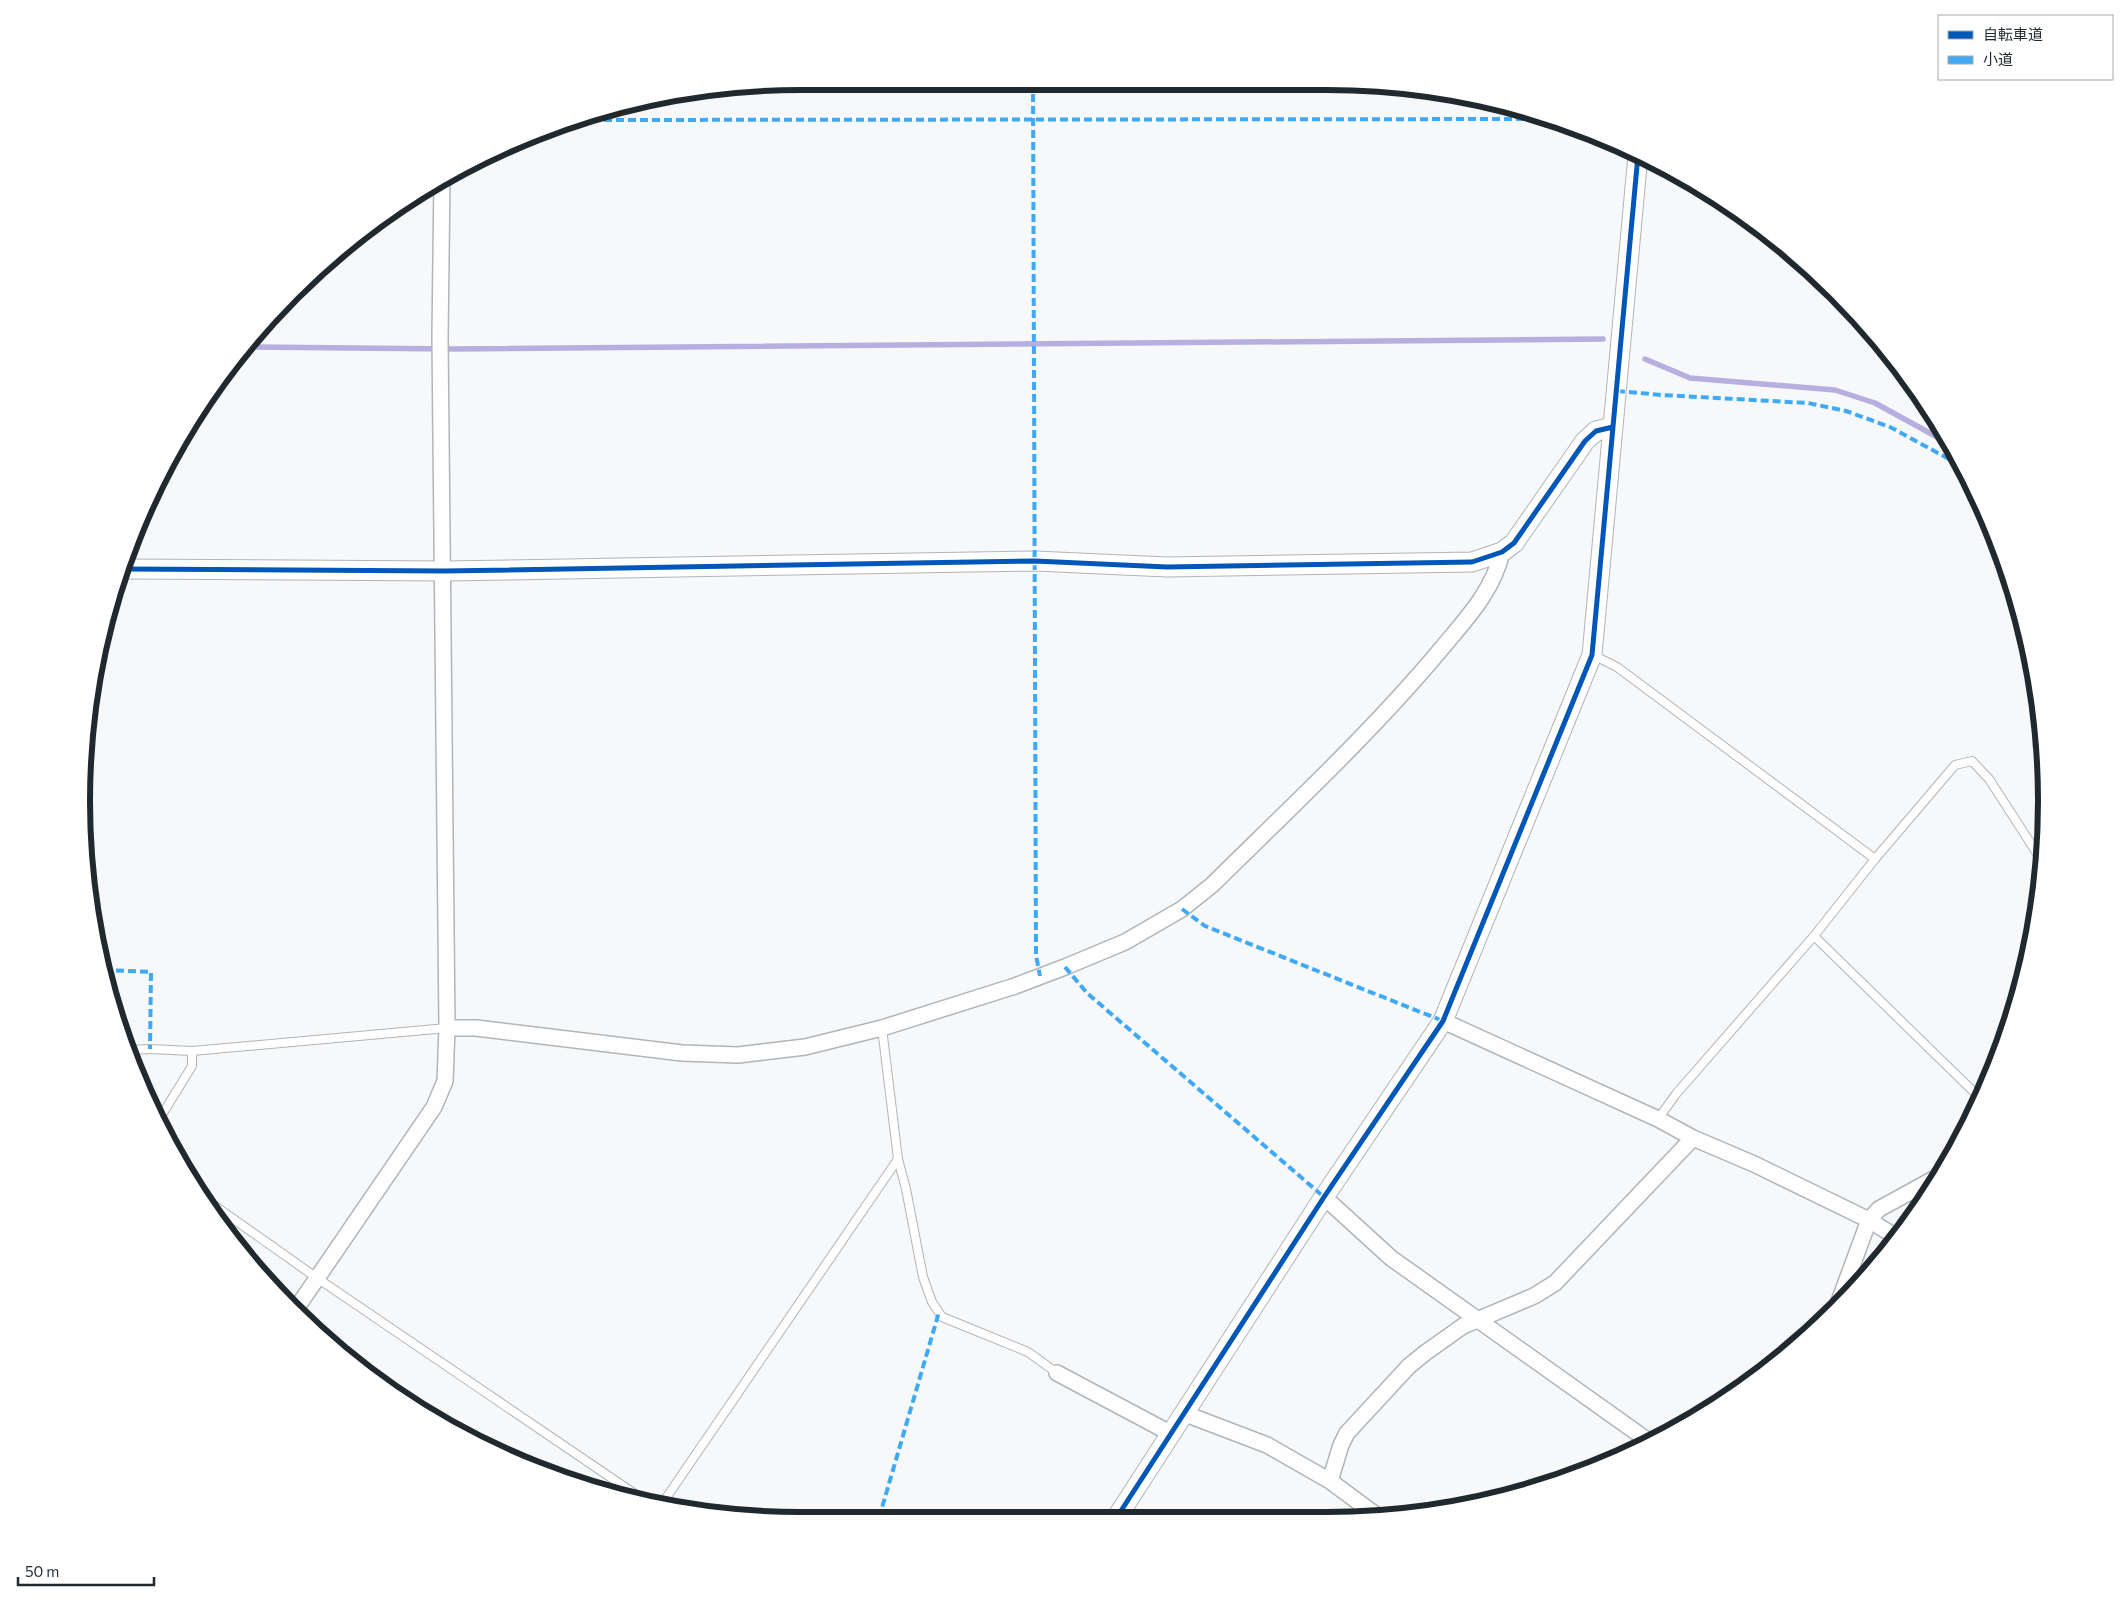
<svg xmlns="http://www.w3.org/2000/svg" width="2128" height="1602" font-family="Commissioner,'Noto Sans JP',sans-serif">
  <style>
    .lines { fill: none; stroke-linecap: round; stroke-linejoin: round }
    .stream { stroke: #b8afe1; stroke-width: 5.5 }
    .service-casing { stroke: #b0b5b9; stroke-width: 10 }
    .minor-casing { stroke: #b0b5b9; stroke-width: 18 }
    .tertiary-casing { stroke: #b0b5b9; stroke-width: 21 }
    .service { stroke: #fefefe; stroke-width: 8 }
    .minor { stroke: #fefefe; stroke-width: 15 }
    .tertiary { stroke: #fefefe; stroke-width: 19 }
    .quiet { stroke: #3fa9f5; stroke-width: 4; stroke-dasharray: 8 4; stroke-linecap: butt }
    .cycleway-casing { stroke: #fff; stroke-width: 8 }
    .cycleway { stroke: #0057b8; stroke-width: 5 }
    .rim { fill: none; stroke: #1f292e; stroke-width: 6 }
  </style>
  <rect width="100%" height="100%" fill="#f6f8fa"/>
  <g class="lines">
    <path class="stream" d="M246,347L451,349L1603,339
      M1645,359L1690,378L1835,390L1875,403L1948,443"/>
    <g class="service-casing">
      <path id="service" d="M1593,655L1617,667L1875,859
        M1814,936L1979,1097
        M882,1028L898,1159L906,1189L923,1277L932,1302L942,1317L1028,1352L1057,1373
        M128,1050L150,1049L192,1051L447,1028
        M160,1118L192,1066V1051
        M1658,1119L1676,1094L1814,936L1875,859L1955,765L1972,761L1989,779L2042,861
        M208,1201L317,1278L638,1496
        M664,1501L898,1159"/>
    </g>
    <g class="minor-casing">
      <path id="minor" d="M1443,1021L1658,1119L1693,1138L1754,1164L1869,1220L1896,1237
        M447,1028H476L682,1053L738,1055L805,1047L882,1028L1015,986L1065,967L1125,942L1182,909L1212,885C1290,808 1372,732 1442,648C1467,618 1493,591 1502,552
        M1324,1197L1391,1258L1647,1440
        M1838,1304L1869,1220L1879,1209L1941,1175
        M296,1309L434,1107L445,1081L447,1028L440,338L442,177
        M1057,1373L1170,1433
        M1762,1374L1771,1367
        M1183,1413L1267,1445L1330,1481L1376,1515
        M1330,1481L1341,1445L1347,1433L1409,1366L1425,1353L1463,1326L1534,1296L1555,1283L1693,1138"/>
    </g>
    <g class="tertiary-casing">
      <path id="tertiary" d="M126,569L444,571L1035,561L1167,567L1472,562L1502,552L1514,543L1585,441L1596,431L1613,427
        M1117,1517L1324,1197L1443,1021L1592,655L1638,155"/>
    </g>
    <use href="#service" class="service"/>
    <use href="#minor" class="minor"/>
    <use href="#tertiary" class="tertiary"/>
    <path class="quiet" d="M1033,82L1036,955L1040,976
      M580,120L1552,119
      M1617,391L1662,395L1808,403L1846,411L1890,427L1962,466
      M1182,909L1205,926L1443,1021
      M1065,967L1087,993L1324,1197
      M104,970L151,972L150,1049
      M879,1518L939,1312"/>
    <g class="cycleway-casing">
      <path id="cycleway" d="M126,569L444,571L1035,561L1167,567L1472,562L1502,552L1514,543L1585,441L1596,431L1613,427
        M1117,1517L1324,1197L1443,1021L1592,655L1638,155"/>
    </g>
    <use href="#cycleway" class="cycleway"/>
  </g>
  <path d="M0 0H2128V1602H0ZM801 90H1327A711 711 0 0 1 2038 801V801A711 711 0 0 1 1327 1512H801A711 711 0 0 1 90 801V801A711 711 0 0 1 801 90Z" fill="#fff" fill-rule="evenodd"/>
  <path class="rim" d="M801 90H1327A711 711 0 0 1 2038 801V801A711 711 0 0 1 1327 1512H801A711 711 0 0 1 90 801V801A711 711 0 0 1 801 90Z"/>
  <rect x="1938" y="15" width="175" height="65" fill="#ffffff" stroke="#a5a9ab"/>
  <rect x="1948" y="31" width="25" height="8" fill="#0057b8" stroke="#a5a9ab"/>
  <text x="1983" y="40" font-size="15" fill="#1f292e">自転車道</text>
  <rect x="1948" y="56" width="25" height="8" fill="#3fa9f5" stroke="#a5a9ab"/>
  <text x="1983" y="65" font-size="15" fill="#1f292e">小道</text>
  <path d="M18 1577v8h136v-8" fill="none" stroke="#1f292e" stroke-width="2.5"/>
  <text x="25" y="1577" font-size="15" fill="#1f292e" stroke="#ffffff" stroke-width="4" paint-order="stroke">50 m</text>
</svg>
